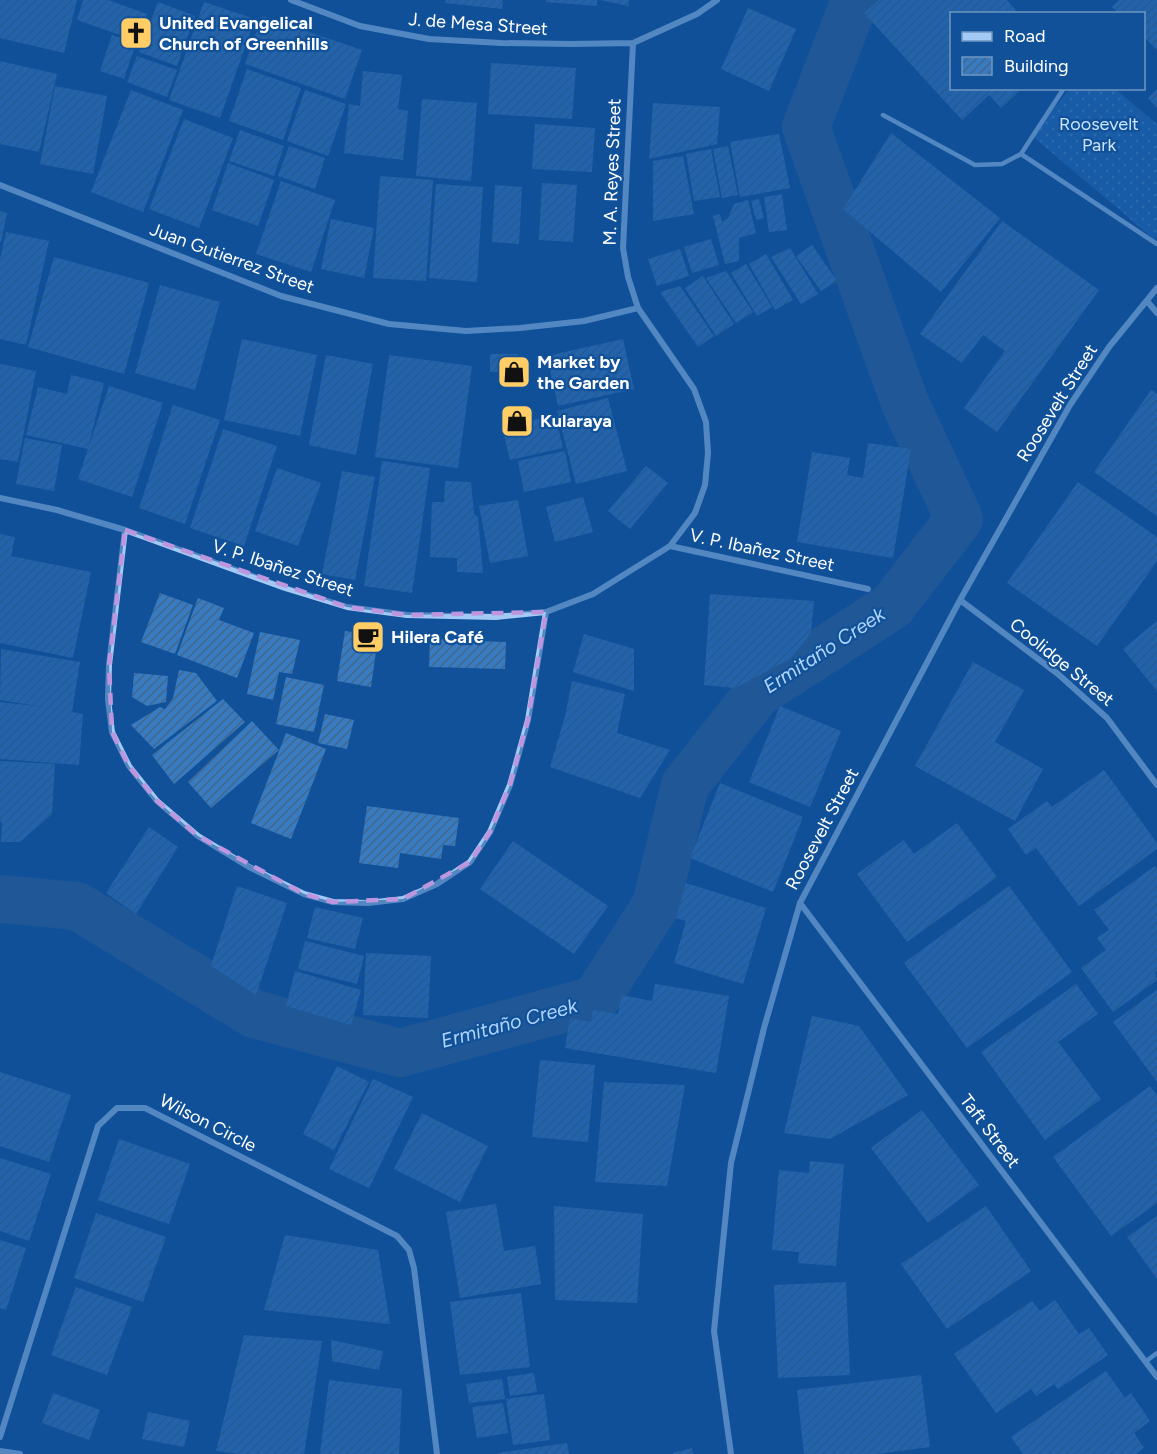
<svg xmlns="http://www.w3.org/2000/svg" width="1157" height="1454" font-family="Figtree,sans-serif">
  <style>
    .grass { fill: url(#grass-dots) }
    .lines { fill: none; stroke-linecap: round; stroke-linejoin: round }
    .river { stroke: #326095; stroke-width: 48 }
    .building { fill: url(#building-hatch) }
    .service { stroke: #a2caf4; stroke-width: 4.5 }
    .minor { stroke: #a2caf4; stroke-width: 6 }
    .marked { fill: none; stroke: #bd96df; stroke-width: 4.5; stroke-dasharray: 12 8; stroke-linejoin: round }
    .labels { text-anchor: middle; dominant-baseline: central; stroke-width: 4.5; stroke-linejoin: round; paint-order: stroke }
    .poi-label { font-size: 18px; font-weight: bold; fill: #fff; stroke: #105199; text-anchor: start }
    .street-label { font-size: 18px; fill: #fff; stroke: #105199 }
    .park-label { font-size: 18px; fill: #cae4fe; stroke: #105199 }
    .water-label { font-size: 20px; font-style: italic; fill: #afd4fb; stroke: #105199 }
  </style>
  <defs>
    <pattern id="grass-dots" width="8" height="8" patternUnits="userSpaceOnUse" patternTransform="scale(1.5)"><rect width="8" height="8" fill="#236cb8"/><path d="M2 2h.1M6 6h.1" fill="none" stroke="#4f89c6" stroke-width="1.8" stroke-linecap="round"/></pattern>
    <pattern id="building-hatch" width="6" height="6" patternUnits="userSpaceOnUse" patternTransform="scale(1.5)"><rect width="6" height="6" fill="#397bc1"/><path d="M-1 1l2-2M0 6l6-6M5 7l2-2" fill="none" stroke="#42668c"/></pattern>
  </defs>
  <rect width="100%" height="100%" fill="#105199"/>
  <path class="grass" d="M1070,89H1115L1157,124V238L1155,240L1031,135Z"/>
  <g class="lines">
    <path class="river" d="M0,899L77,906L254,1014L400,1053L595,1000L656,905L685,785L757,694L892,606L959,519L905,403L806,127L855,0"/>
  </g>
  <path class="building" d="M0,0H77L64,53L0,38Z
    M83,0H108L147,14L137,41L77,20Z
    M446,0H503L502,9L445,3Z
    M546,0H597V6L546,2Z
    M600,0H629L628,6Z
    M879,0H1007L1019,14H952V88H1022L1001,108L989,95L962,120L864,13Z
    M1119,0H1157V50L1144,37V14H1119L1112,7Z
    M158,2L195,16L177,66L139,52Z
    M204,2L255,19L220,118L169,100Z
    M748,8L796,29L769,91L721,69Z
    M262,16L362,50L345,99L245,64Z
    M112,35L136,43L124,79L100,71Z
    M137,56L177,70L167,97L127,82Z
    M0,61L57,74L39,152L0,144Z
    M491,63L576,68L572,119L488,114Z
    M247,69L301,88L283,140L229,121Z
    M363,71L402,75L398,109L408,111L403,160L344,153L349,104L360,106Z
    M55,86L107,96L93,174L40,164Z
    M1157,89V108L1148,98Z
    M131,90L183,110L143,212L91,192Z
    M305,90L346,104L328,156L287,141Z
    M422,99L477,103L471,181L416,176Z
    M653,103L720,107L717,144L649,159Z
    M184,119L233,138L199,228L149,209Z
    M535,124L595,128L592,172L532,169Z
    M240,130L284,146L274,176L229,161Z
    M891,133L1000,218L941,292L843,209Z
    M779,134L790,188L740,197L730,142Z
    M289,146L325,158L315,189L278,176Z
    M728,146L738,195L722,198L713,149Z
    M711,149L720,197L694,201L686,154Z
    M683,156L694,214L653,221V161Z
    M228,163L274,180L258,226L212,210Z
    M380,176L433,180L426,281L373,278Z
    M281,181L335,200L311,272L256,254Z
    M542,183L577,185L573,242L539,240Z
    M436,184L483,187L477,282L429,278Z
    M495,185L522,187L519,244L492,242Z
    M782,194L787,230L769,232L764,197Z
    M759,199L764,218L756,220L751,201Z
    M748,200L756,233L739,238V261L725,264L713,216L720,214L722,222L728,218L734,204Z
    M0,211L7,213L1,242H0Z
    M331,219L374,228L364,278L321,269Z
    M1002,221L1099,290L997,432L964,408L1005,351L983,335L962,363L920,334Z
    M6,232L49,241L26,345L0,339V260Z
    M711,239L719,265L692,273L684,247Z
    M812,245L837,281L821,291L796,256Z
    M790,248L818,294L801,304L771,257Z
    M680,249L689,276L657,286L648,259Z
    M766,254L793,300L775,310L749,264Z
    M54,257L149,283L124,374L28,347Z
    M746,264L772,307L757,316L731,273Z
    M726,271L753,312L736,323L706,278Z
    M703,276L734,324L716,336L685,288Z
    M160,285L220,302L195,390L135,373Z
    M680,286L714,336L698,347L660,292Z
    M242,339L317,355L300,436L224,420Z
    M623,339L634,389L558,406L547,356Z
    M490,354H518V372H490Z
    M326,355L373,364L356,455L309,445Z
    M389,355L472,366L458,468L375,457Z
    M0,364L36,371L18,462L0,459Z
    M71,375L104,383L88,449L26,435L38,387L67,394Z
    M109,386L163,403L132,497L78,479Z
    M1151,390L1157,394V516L1094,472Z
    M608,398L627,471L576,484L557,411Z
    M173,405L220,420L185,524L139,508Z
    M555,415L563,448L510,460L502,427Z
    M223,429L277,446L244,546L190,528Z
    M25,438L62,445L54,491L16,484Z
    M868,443L911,449L893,558L797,542L812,452L850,458L847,475L863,478Z
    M565,451L571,482L524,492L518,461Z
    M382,461L430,468L412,593L364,586Z
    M646,466L668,483L630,529L608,511Z
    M277,468L321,483L298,546L255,531Z
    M342,471L375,477L355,580L322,574Z
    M445,481L471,482L474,514L478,517L483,573L457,572V558L430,557L432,502H444Z
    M1078,482L1157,537V561L1097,646L1007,583Z
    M583,497L593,532L555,542L546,507Z
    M518,500L528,556L490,563L479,506Z
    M0,534L15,537L11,556L91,572L73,658L0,643Z
    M160,593L193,605L175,654L141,642Z
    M710,594L814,601L811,633L790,659L735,688L704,685Z
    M198,598L224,608L219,620L254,633L237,678L177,655Z
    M1157,621V691L1123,649Z
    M345,631L378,636L371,687L337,681Z
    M260,632L300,640L292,674L279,672L273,700L247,694Z
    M584,634L634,649V691L573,672Z
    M430,639L506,642L505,669L429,667Z
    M1,649L80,662L72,712L83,714L79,765L0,759V702L44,707L0,700Z
    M973,662L1024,690L995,742L1043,769L1015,821L915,766Z
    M179,670L196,673L217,701L154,749L131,725L160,707L165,709L173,698Z
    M134,673L168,676L166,702L147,706L132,697Z
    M286,677L324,685L314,732L276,724Z
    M572,681L625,694L617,733L670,750L640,798L550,767L565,716Z
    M223,699L245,722L174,784L152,755Z
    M780,706L841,731L810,807L749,782Z
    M325,714L354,720L347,749L318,743Z
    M252,721L279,750L211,808L188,782Z
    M286,733L326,749L291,839L251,823Z
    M0,761L55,764L52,814L20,842H1L2,822L0,821Z
    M1104,770L1157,843V849L1079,906L1036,848L1026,855L1008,829L1047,801L1052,807Z
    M720,783L803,817L773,892L690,858Z
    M367,806L459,818L455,846L443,845L441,859L400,853L398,868L359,863Z
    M957,823L997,877L907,942L857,874L904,840L914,854Z
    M149,827L178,847L136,914L106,893Z
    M513,841L608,906L574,954L480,889Z
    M1155,866L1157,869V970L1155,972L1157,980L1113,1012L1081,968L1106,950L1097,938L1109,930L1094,910Z
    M686,883L766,908L743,984L674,963L686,921L676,918Z
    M237,886L287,903L256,995L211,966Z
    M1009,886L1072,972L967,1048L904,963Z
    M315,907L363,918L355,949L307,938Z
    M305,941L364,956L357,984L298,969Z
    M366,953L431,956L428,1018L363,1015Z
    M295,971L361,990L351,1025L286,1006Z
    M655,984L729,996L716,1073L565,1048L570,1018L591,1022L593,1010L618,1014L621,995L652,1001Z
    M1076,984L1098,1014L1058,1042L1101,1099L1045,1140L981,1052Z
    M1157,990V1082L1113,1022Z
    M812,1016L859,1026L908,1095L830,1139L784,1133Z
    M540,1060L595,1065L588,1142L532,1137Z
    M337,1066L369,1082L334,1150L303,1134Z
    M0,1072L71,1095L49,1162L0,1146Z
    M373,1079L413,1097L369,1188L329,1169Z
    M604,1082L685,1085L667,1186L595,1182Z
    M1150,1086L1157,1095V1203L1111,1236L1053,1157Z
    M922,1110L979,1185L928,1223L871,1148Z
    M422,1113L488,1146L460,1202L394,1169Z
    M119,1139L190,1164L169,1224L98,1200Z
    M0,1158L51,1174L29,1241L0,1231Z
    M810,1161L844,1164L836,1266L798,1263L799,1252L772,1250L779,1170L809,1173Z
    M496,1204L504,1251L535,1246L541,1284L460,1298L446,1212Z
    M554,1206L643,1214L637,1303L555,1300Z
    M986,1206L1031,1271L947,1329L901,1264Z
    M96,1213L166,1237L143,1302L74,1278Z
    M1157,1216V1279L1127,1237Z
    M285,1235L378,1250L390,1324L264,1310Z
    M0,1240L26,1248L6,1310L0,1308Z
    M846,1282L850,1375L778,1378L774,1285Z
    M76,1287L132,1307L107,1375L51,1355Z
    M521,1293L530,1367L460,1375L450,1302Z
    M1055,1300L1079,1334L1089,1328L1108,1355L1058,1389L1054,1384L1036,1396L1031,1389L996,1413L954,1354L1032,1301L1040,1311Z
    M244,1335L322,1341L304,1454H240L216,1451Z
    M331,1340L383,1351L379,1370L332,1361Z
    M1106,1371L1125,1398L1131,1393L1150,1421L1134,1433L1144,1448L1136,1454H1023L1011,1437Z
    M534,1373L537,1392L510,1396L507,1377Z
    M921,1375L930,1447L876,1454H804L797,1390Z
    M502,1379L505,1399L469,1403L466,1384Z
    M329,1380L402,1389L399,1454H320Z
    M53,1393L100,1410L89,1440L42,1423Z
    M544,1394L550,1440L513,1445L506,1399Z
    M503,1403L508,1433L477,1438L472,1407Z
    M148,1412L190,1421L184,1447L142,1439Z
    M567,1443L569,1454H498V1453Z
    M692,1448L693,1454H673V1453Z"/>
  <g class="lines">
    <path class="service" d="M883,115L975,165L1002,164L1021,154L1157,244
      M1021,154L1064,88
      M1145,1362L1157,1353"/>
    <path class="minor" d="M291,0L360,26L429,39L501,43L571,44L633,43L697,14L717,0
      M0,185L281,296L389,324L466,331L520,328L584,321L638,308
      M1147,301L1157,313
      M0,498L57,510L125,530L285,588L347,607L407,615L496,617L546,612L593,594L670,546L695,513L705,485L708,453L706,422L694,389L638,308L628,277L623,248L633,43
      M125,530L109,665L108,699L112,732L129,766L157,801L198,836L249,867L304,894L333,902L368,903L403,899L437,884L470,862L490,832L510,785L528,720L546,612
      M670,546L868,589
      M960,600L1058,674L1107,718L1157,785
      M800,903L1157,1377
      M0,1437L98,1126L117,1108H145L397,1236L409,1250L414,1268L437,1454
      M0,1451L20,1454
      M731,1454L714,1331L731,1163L764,1028L800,903L960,600L1070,405L1109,347L1157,288"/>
  </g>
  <path d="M0 0H1157V1454H0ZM125,530L347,607L407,615L546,612L528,720L510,785L490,832L470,862L403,899L333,902L304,894L198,836L157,801L129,766L112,732L109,665Z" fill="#105199" fill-opacity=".55" fill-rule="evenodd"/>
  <path class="marked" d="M125,530L347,607L407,615L546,612L528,720L510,785L490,832L470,862L403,899L333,902L304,894L198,836L157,801L129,766L112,732L109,665Z"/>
  <defs>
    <g id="church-square" transform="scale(1.725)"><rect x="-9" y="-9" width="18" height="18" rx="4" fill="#ffcd65" stroke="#105199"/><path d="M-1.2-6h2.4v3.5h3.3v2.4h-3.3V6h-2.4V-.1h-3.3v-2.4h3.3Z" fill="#111"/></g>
    <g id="shop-square" transform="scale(1.725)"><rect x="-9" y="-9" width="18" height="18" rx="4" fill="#ffcd65" stroke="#105199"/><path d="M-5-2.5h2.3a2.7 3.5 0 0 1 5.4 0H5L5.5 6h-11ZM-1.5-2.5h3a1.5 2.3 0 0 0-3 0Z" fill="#111"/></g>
    <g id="cafe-square" transform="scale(1.725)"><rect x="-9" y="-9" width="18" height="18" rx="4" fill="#ffcd65" stroke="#105199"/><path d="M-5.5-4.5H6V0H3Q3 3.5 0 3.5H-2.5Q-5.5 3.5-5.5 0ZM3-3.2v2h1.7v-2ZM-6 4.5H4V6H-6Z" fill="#111"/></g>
  </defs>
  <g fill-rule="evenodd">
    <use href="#church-square" x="136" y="33"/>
    <use href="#shop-square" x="514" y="372"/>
    <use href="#shop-square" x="517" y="421"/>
    <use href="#cafe-square" x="368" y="637"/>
  </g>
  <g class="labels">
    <g class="poi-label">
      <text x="159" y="23">United Evangelical<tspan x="159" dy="21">Church of Greenhills</tspan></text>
      <text x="537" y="362">Market by<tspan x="537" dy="21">the Garden</tspan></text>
      <text x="540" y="421">Kularaya</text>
      <text x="391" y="637">Hilera Café</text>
    </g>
    <g class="street-label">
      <text transform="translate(478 24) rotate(4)">J. de Mesa Street</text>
      <text transform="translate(612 172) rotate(-88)">M. A. Reyes Street</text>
      <text transform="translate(232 258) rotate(20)">Juan Gutierrez Street</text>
      <text transform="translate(1057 403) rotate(-58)">Roosevelt Street</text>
      <text transform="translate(762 550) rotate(12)">V. P. Ibañez Street</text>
      <text transform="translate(283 568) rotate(18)">V. P. Ibañez Street</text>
      <text transform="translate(1062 662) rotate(39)">Coolidge Street</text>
      <text transform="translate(822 829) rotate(-62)">Roosevelt Street</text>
      <text transform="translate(208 1123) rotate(27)">Wilson Circle</text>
      <text transform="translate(990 1131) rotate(53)">Taft Street</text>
    </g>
    <g class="park-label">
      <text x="1099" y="124">Roosevelt<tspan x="1099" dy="21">Park</tspan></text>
    </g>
    <g class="water-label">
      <text transform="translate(824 650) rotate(-33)">Ermitaño Creek</text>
      <text transform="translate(509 1023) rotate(-15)">Ermitaño Creek</text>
    </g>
  </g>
  <rect x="950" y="12" width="195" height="78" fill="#105199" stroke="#7097c2" stroke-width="1.5"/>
  <rect x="962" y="32" width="30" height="9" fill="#a2caf4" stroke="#7097c2" stroke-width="1.5"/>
  <text x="1004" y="42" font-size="18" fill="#ffffff">Road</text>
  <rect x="962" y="57" width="30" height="18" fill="url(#building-hatch)" stroke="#7097c2" stroke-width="1.5"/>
  <text x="1004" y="72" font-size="18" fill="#ffffff">Building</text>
</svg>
